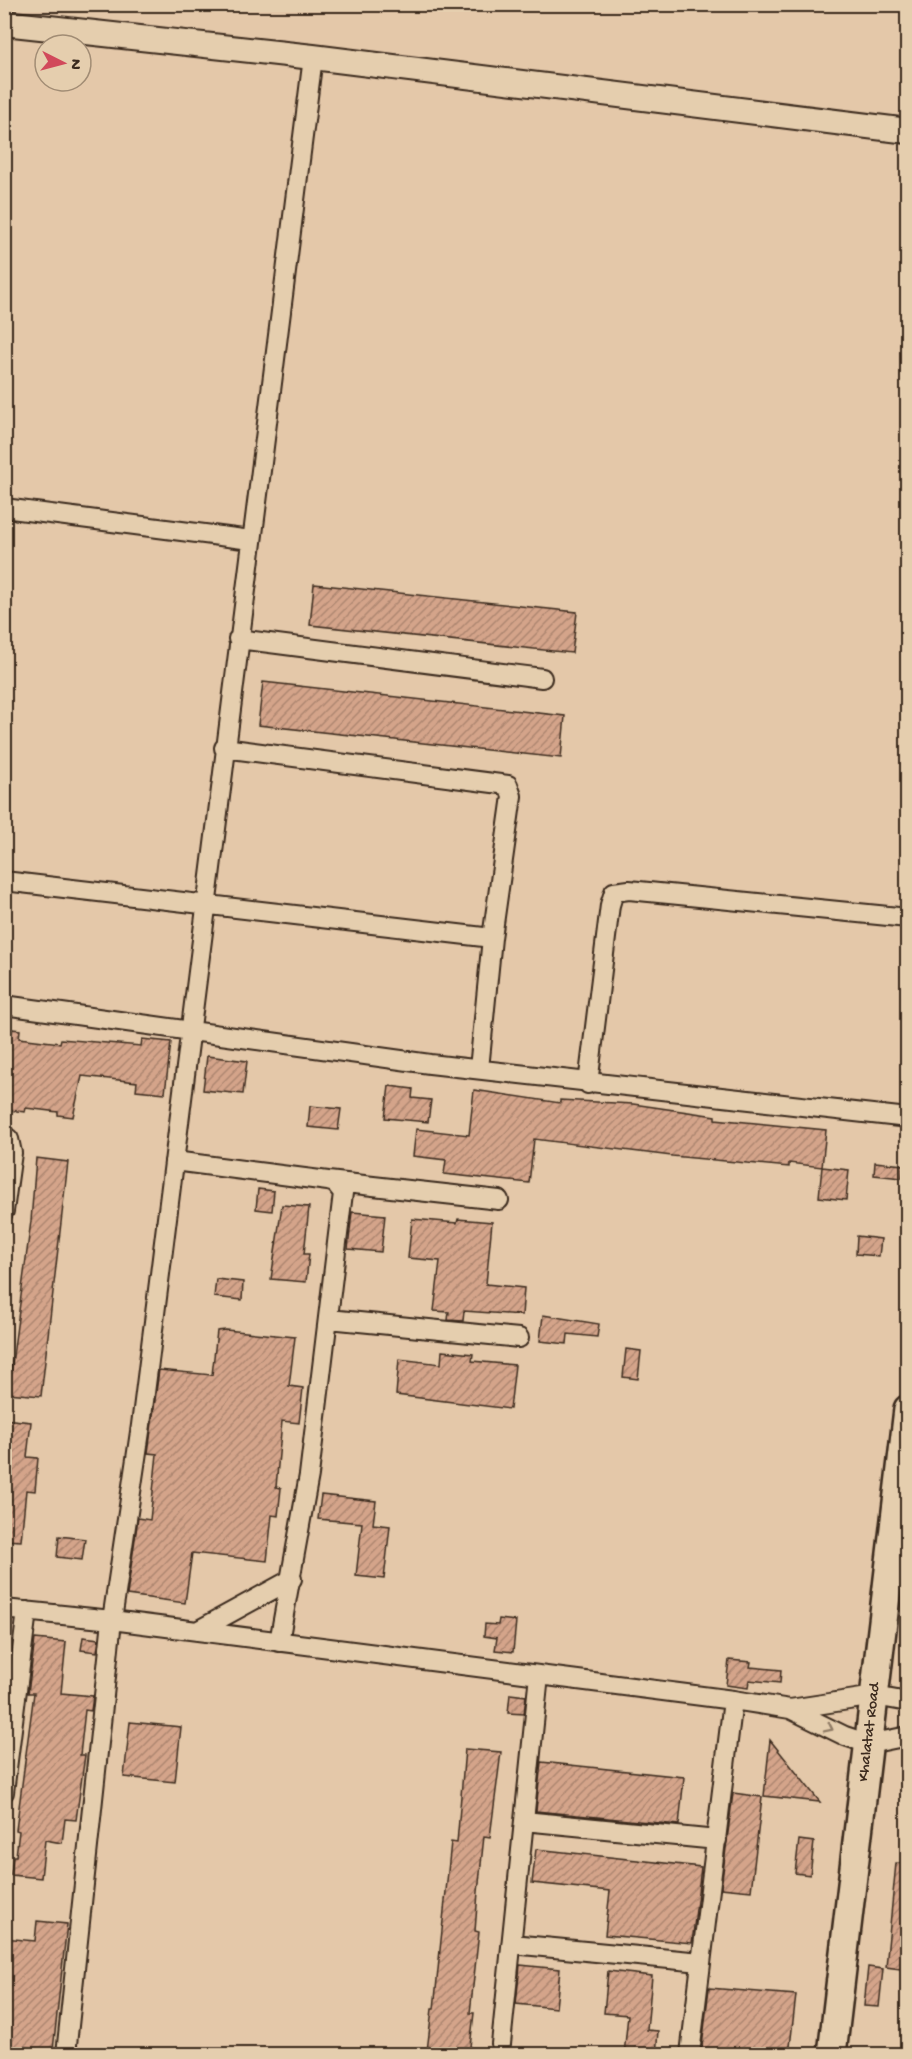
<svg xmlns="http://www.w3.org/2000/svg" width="912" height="2059" font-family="'Gochi Hand',sans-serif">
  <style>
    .building { fill: url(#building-hatch); stroke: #3b2a1e; stroke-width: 1.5 }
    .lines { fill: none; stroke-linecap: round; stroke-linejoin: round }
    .minor-casing { stroke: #3b2a1e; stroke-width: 22 }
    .secondary-casing { stroke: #3b2a1e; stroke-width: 28 }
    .primary-casing { stroke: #3b2a1e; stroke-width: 32 }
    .minor { stroke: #e5ceae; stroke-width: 18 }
    .secondary { stroke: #e5ceae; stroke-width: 24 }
    .primary { stroke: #e5ceae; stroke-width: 27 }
    .oneway { stroke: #907c66 }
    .labels { text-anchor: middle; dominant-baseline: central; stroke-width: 6; stroke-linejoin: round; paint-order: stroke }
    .street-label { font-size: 16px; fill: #3b2a1e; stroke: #e5ceae }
  </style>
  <defs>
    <pattern id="building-hatch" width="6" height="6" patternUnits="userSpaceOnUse" patternTransform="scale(1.5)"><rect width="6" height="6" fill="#d4a48a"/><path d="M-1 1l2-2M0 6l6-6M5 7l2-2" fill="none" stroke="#ad8670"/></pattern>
  </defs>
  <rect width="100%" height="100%" fill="#e4c8a9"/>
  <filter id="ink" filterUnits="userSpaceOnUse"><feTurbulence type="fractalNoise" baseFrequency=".0167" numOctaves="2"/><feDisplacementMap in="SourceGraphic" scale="12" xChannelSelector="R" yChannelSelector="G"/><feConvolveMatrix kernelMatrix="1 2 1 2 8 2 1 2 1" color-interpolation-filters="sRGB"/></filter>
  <g filter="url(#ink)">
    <path class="building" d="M314,584L577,612L572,653L310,625Z
      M263,682L565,716L561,758L258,725Z
      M4,1028L20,1030L19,1038L60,1043L61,1039L141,1046L142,1039L171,1042L165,1093L136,1090L137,1082L82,1076L73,1117L58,1115V1112L26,1108L25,1112L8,1110L4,1108Z
      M207,1056L247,1061L243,1094L203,1090Z
      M389,1086L413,1089L412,1098L431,1100L428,1122L385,1118Z
      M474,1090L560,1103V1100L633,1104L715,1116V1119L826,1130L822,1167L789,1163V1167L672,1156L534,1139L529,1183L444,1174L446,1160L413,1156L416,1129L469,1135Z
      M310,1106L341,1109L338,1130L308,1127Z
      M36,1158L68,1162L41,1396L8,1393L31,1221Z
      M875,1162L903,1165L902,1178L874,1175Z
      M822,1167L849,1170L846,1200L819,1197Z
      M258,1189L274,1191L272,1211L256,1209Z
      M282,1205L309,1207L304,1254H309L306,1282L271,1279Z
      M352,1212L385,1215L381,1252L348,1249Z
      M412,1219L457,1223L458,1219L492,1222L486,1284L524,1288L522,1315L464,1311L463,1321L448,1320L449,1312L434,1311L440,1261L408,1258Z
      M857,1236L881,1239L879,1256L856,1254Z
      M216,1279L243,1282L242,1300L214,1297Z
      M543,1315L599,1324L597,1337L568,1334L567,1344L540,1341Z
      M226,1330L295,1337L289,1386L303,1388L299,1423L282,1421L276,1487L281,1488L278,1516L272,1515L267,1561L192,1553L185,1603L127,1595L138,1518L150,1520L157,1454L148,1453L159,1370L212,1375L217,1331Z
      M626,1349L641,1351L638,1379L623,1377Z
      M442,1351L473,1354L472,1361L515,1365L510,1409L396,1395L399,1359L441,1364Z
      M4,1419L31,1422L27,1457L38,1458L35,1491L26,1490L21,1541L4,1540Z
      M321,1495L376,1501L373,1524L390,1526L384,1579L356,1576L362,1523L318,1519Z
      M59,1536L85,1539L82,1560L57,1557Z
      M499,1619L516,1621L513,1652L495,1650L497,1638L484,1636L485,1624L498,1625Z
      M83,1637L99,1639L97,1652L81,1650Z
      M35,1639L66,1642L61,1693L93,1696L91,1711L85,1710L80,1755H85L76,1820L65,1819L62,1843L45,1840L41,1878L11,1875L13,1856H16L19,1831L16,1830L34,1693H28Z
      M729,1660L751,1662L750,1667L781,1670L780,1683L749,1680L748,1688L726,1685Z
      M510,1694L526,1696L524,1714L508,1713Z
      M130,1722L181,1727L175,1782L124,1777Z
      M770,1740L820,1802L764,1796Z
      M465,1749L501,1752L490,1837L484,1836L478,1892L475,1931L479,1932L470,2013H474L469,2055H461L427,2051L432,2009H434L451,1842L457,1843Z
      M541,1762L684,1777L679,1825L536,1811Z
      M733,1793L762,1797L751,1891L721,1888Z
      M799,1840L814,1842L810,1875L795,1873Z
      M536,1849L701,1867L692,1943L605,1935L610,1891L532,1883Z
      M896,1863L908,1864V1970L886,1967Z
      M37,1921L67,1924L53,2050L25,2047L24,2055H8L9,2043H4V1938L35,1941Z
      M520,1965L560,1969L556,2008L516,2004Z
      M868,1967L883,1969L879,2007L864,2006Z
      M608,1971L652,1976L647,2030L658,2031L656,2055H624L628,2015L604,2013Z
      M709,1988L796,1995L789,2055H701Z"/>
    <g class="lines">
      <g class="minor-casing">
        <path id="minor" d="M4,508L251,540
          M238,639L542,678
          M224,748L508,785L512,796L492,938L479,1069
          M4,881L492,938
          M4,1005L430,1064L908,1118
          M588,1084L610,905L614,892L629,890L908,918
          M4,1135L9,1139L12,1153L4,1211
          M174,1161L328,1181L335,1183L343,1193L309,1475L279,1642
          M328,1181L499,1200
          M329,1319L519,1338
          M4,1609L112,1620L733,1700L790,1709L845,1736L869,1744L908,1736
          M197,1631L292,1579
          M790,1709L875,1696L908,1702
          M4,1792L27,1611
          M524,1821L717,1840
          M512,1944L701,1962
          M501,2044L539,1675
          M66,2054L112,1620L141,1425L313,57
          M690,2054L733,1700"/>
      </g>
      <g class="secondary-casing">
        <path id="secondary" d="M4,23L313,57L908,131"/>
      </g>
      <g class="primary-casing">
        <g id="primary">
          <path id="s1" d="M832,2054L908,1409"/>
        </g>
      </g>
      <use href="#minor" class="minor"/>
      <use href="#secondary" class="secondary"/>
      <use href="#primary" class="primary"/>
    </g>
    <defs><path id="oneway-chevron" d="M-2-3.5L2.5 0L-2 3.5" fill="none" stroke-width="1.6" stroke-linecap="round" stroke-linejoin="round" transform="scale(1.5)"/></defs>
    <use class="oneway" href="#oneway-chevron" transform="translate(829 1728) rotate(26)"/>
  </g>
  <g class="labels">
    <g class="street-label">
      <text stroke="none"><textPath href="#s1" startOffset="324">Khalatat Road</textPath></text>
    </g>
  </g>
  <rect width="912" height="2059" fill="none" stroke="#e5ceae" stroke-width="24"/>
  <rect x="12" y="12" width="888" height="2035" fill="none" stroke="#3b2a1e" stroke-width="2" filter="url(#ink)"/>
  <g transform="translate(63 63) rotate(96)"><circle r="28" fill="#e5ceae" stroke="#a18c74" stroke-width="1.5"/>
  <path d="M0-4.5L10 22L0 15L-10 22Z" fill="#d1495b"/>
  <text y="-9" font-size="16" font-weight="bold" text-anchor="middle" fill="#3b2a1e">N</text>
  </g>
</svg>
